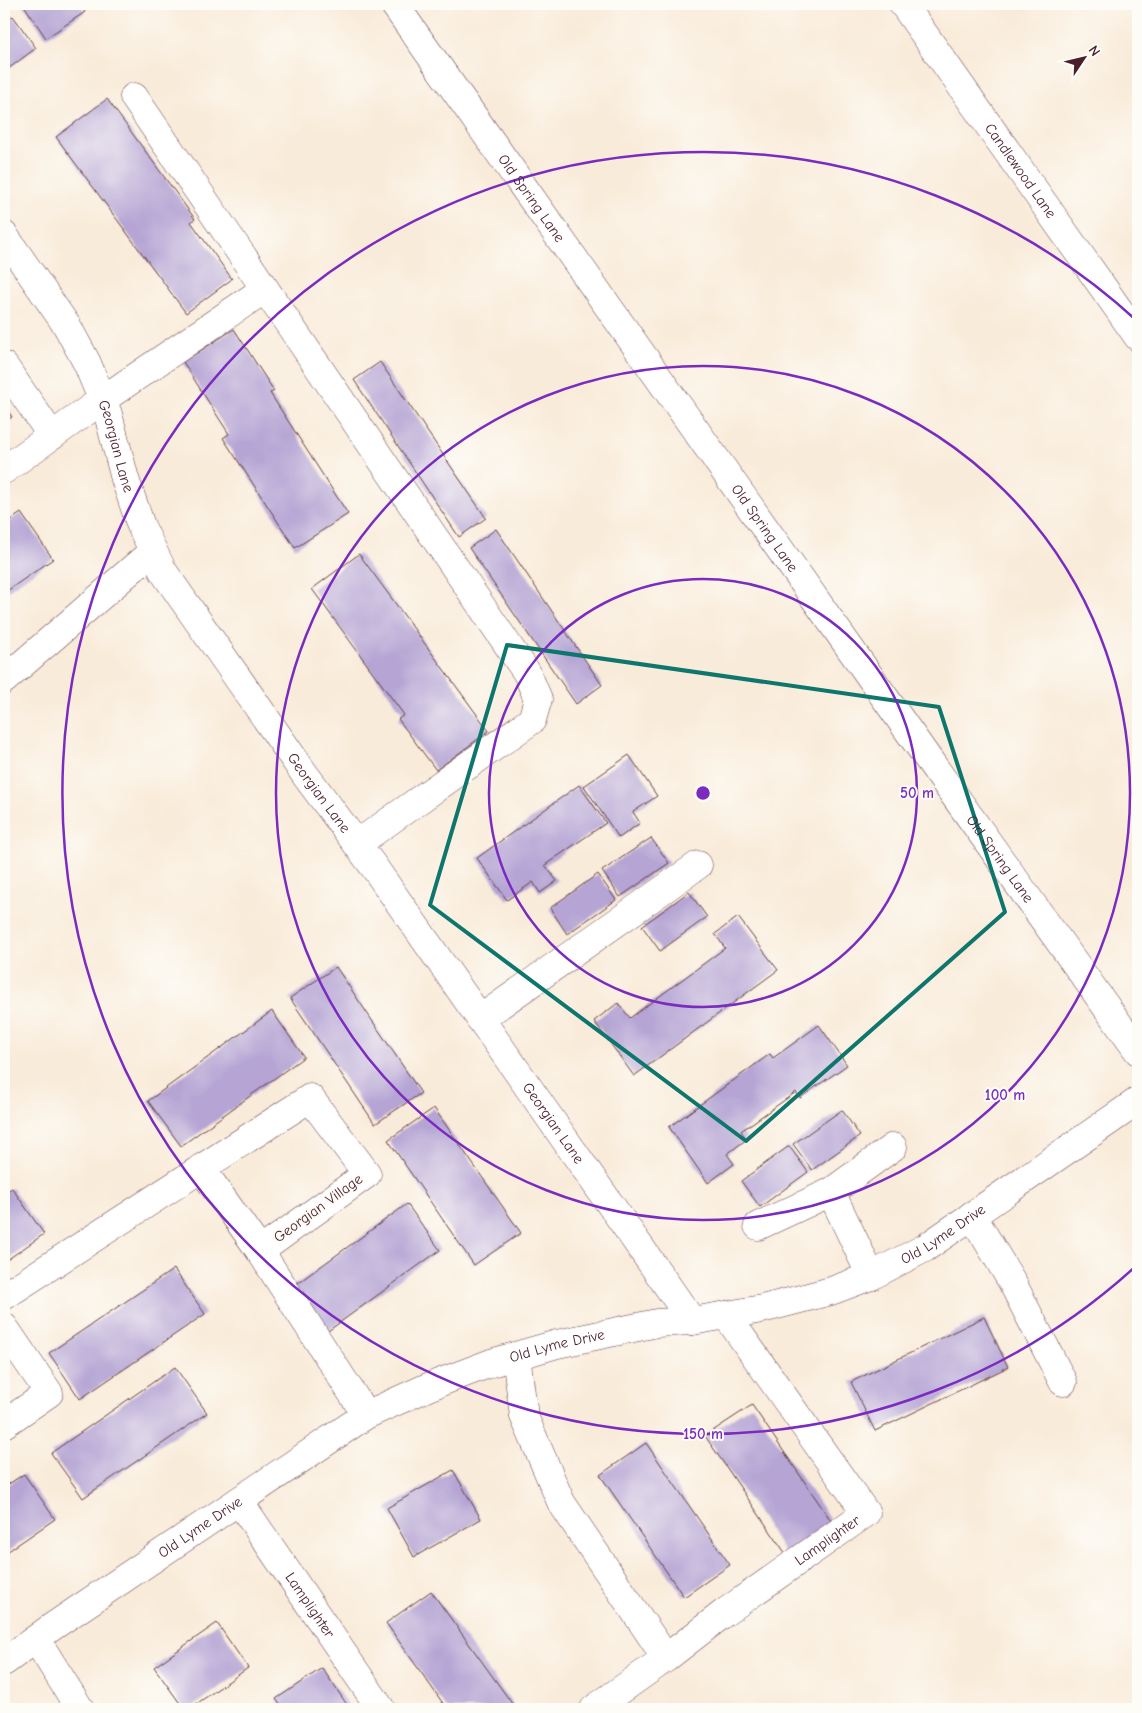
<svg xmlns="http://www.w3.org/2000/svg" width="1142" height="1713" font-family="'Comic Neue',sans-serif">
  <style>
    .building { fill: #b5a4d4 }
    .lines { fill: none; stroke-linecap: round; stroke-linejoin: round }
    .minor-casing { stroke: #643e45; stroke-width: 29 }
    .minor { stroke: #fff; stroke-width: 28 }
    .marked { fill: none; stroke: #0f766e; stroke-width: 4; stroke-linejoin: round }
    .ring { fill: none; stroke: #7b2cbf; stroke-width: 2.5 }
    .labels { text-anchor: middle; dominant-baseline: central; stroke-width: 4; stroke-linejoin: round; paint-order: stroke }
    .street-label { font-size: 15px; fill: #4a1f2b; stroke: #fdfcf7 }
    .centre { fill: #7b2cbf; stroke: #fdfcf7; stroke-width: 2.5 }
    .ring-label { font-size: 15px; text-anchor: middle; font-weight: bold; fill: #7b2cbf; stroke: #fdfcf7; stroke-width: 4; stroke-linejoin: round; paint-order: stroke }
  </style>
  <rect width="100%" height="100%" fill="#fdfcf7"/>
  <filter id="ink" filterUnits="userSpaceOnUse"><feTurbulence type="fractalNoise" baseFrequency=".02" numOctaves="2"/><feDisplacementMap in="SourceGraphic" scale="10" xChannelSelector="R" yChannelSelector="G"/><feConvolveMatrix kernelMatrix="1 2 1 2 8 2 1 2 1" color-interpolation-filters="sRGB"/></filter>
  <filter id="wash" filterUnits="userSpaceOnUse"><feTurbulence type="fractalNoise" baseFrequency=".0096" numOctaves="4" result="noise"/><feDisplacementMap in="SourceGraphic" scale="20" xChannelSelector="R" yChannelSelector="G"/><feGaussianBlur stdDeviation="1.12" result="paint"/><feColorMatrix in="noise" values="0 0 0 0 0 0 0 0 0 0 0 0 0 0 0 0 0 1.4 0 .05"/><feComposite in="paint" operator="in"/></filter>
  <g filter="url(#wash)">
    <rect width="100%" height="100%" fill="#f9ebd9"/>
    <g id="blocks">
      <path class="building" d="M23,4H80L85,12L46,38Z
        M13,16L36,48L4,72V23Z
        M107,99L195,219L191,222L232,279L186,313L56,137Z
        M234,329L274,391L270,393L348,514L295,548L223,438L229,434L183,362Z
        M380,362L486,518L459,537L354,380Z
        M4,405L12,417L4,423Z
        M21,513L53,559L4,593V525Z
        M496,529L602,685L576,704L469,548Z
        M359,554L489,731L436,770L398,719L404,715L312,589Z
        M629,755L657,796L633,812L640,823L619,838L584,786Z
        M579,785L606,823L545,865L557,881L540,893L533,882L507,900L477,858Z
        M651,838L669,863L620,897L602,871Z
        M598,874L616,900L567,934L550,908Z
        M689,892L707,917L660,951L642,926Z
        M738,917L778,970L634,1076L594,1021L618,1003L630,1018L725,948L715,934Z
        M336,967L421,1093L375,1124L290,998Z
        M272,1011L304,1057L181,1146L148,1101Z
        M819,1025L847,1065L800,1098L796,1092L741,1131L747,1139L727,1154L734,1164L708,1183L669,1127L770,1054L773,1058Z
        M434,1108L521,1233L474,1265L388,1140Z
        M842,1110L860,1136L812,1170L793,1144Z
        M789,1146L808,1172L760,1207L741,1181Z
        M12,1188L44,1234L4,1262V1193Z
        M407,1204L440,1250L317,1339L284,1293Z
        M174,1269L205,1314L80,1399L49,1353Z
        M984,1317L1008,1367L875,1431L851,1382Z
        M175,1367L207,1413L83,1498L51,1453Z
        M752,1405L836,1528L790,1560L705,1436Z
        M646,1443L730,1565L684,1597L600,1475Z
        M453,1470L481,1519L414,1557L387,1508Z
        M24,1474L55,1519L4,1554V1487Z
        M431,1591L516,1709H447L386,1623Z
        M217,1623L248,1668L189,1709H184L154,1667Z
        M322,1668L350,1709H283L276,1699Z"/>
    </g>
  </g>
  <g filter="url(#ink)">
    <use href="#blocks" fill-opacity="0" stroke="#643e45" stroke-width="1"/>
    <g class="lines">
      <g class="minor-casing">
        <g id="minor">
          <path id="s1" d="M394,4L929,760L1138,1051"/>
          <path id="s2" d="M903,4L1138,337"/>
          <path d="M134,97L527,673L538,699L532,720L357,844"/>
          <path id="s3" d="M4,235L67,326L87,363L108,414L125,479L141,526L163,571L306,776L374,867L692,1321"/>
          <path d="M4,366L52,436"/>
          <path d="M4,470L102,400L265,289"/>
          <path d="M4,680L153,551"/>
          <path d="M480,1019L698,865"/>
          <path d="M201,1168L260,1251L366,1415"/>
          <path d="M972,1215L1011,1280L1063,1382"/>
          <path d="M758,1226L831,1192"/>
          <path d="M871,1276L831,1192L893,1147"/>
          <path d="M4,1296L310,1098L367,1174L260,1251"/>
          <path d="M4,1327L49,1393L4,1424"/>
          <path d="M516,1356L524,1416L561,1502L666,1658"/>
          <path id="s4" d="M239,1501L381,1709"/>
          <path d="M36,1639L80,1709"/>
          <path id="s5" d="M4,1662L52,1627L366,1415L428,1387L491,1363L557,1344L657,1323L692,1321L762,1309L831,1291L871,1276L925,1248L1138,1101"/>
          <path id="s6" d="M594,1709L666,1658L724,1613L866,1513L726,1315"/>
        </g>
      </g>
      <use href="#minor" class="minor"/>
    </g>
  </g>
  <path class="marked" d="M507,645L939,707L1005,912L746,1141L430,905Z"/>
  <g class="ring">
    <circle cx="703" cy="793" r="214"/>
    <circle cx="703" cy="793" r="427"/>
    <path d="M1136 1266A641 641 0 1 1 1136 320"/>
  </g>
  <g class="labels">
    <g class="street-label">
      <text stroke="none"><textPath href="#s2" startOffset="204">Candlewood Lane</textPath></text>
      <text stroke="none"><textPath href="#s1" startOffset="238">Old Spring Lane</textPath></text>
      <text stroke="none"><textPath href="#s3" startOffset="241">Georgian Lane</textPath></text>
      <text stroke="none"><textPath href="#s1" startOffset="642">Old Spring Lane</textPath></text>
      <text stroke="none"><textPath href="#s3" startOffset="646">Georgian Lane</textPath></text>
      <text stroke="none"><textPath href="#s1" startOffset="1048">Old Spring Lane</textPath></text>
      <text stroke="none"><textPath href="#s3" startOffset="1051">Georgian Lane</textPath></text>
      <text transform="translate(318 1208) rotate(-36)">Georgian Village</text>
      <text stroke="none"><textPath href="#s5" startOffset="1048">Old Lyme Drive</textPath></text>
      <text stroke="none"><textPath href="#s5" startOffset="642">Old Lyme Drive</textPath></text>
      <text stroke="none"><textPath href="#s5" startOffset="238">Old Lyme Drive</textPath></text>
      <text stroke="none"><textPath href="#s6" startOffset="288">Lamplighter</textPath></text>
      <text stroke="none"><textPath href="#s4" startOffset="126">Lamplighter</textPath></text>
    </g>
  </g>
  <circle cx="703" cy="793" r="8" class="centre"/>
  <g class="ring-label">
    <text x="917" y="798">50 m</text>
    <text x="1005" y="1100">100 m</text>
    <text x="703" y="1439">150 m</text>
  </g>
  <rect width="1142" height="1713" fill="none" stroke="#fdfcf7" stroke-width="20"/>
  <g transform="translate(1084 58) rotate(55)" stroke="#fdfcf7" stroke-width="4" paint-order="stroke">
  <path d="M0-4L9 19L0 12L-9 19Z" fill="#4a1f2b"/>
  <text y="-8" font-size="14" font-weight="bold" text-anchor="middle" fill="#4a1f2b">N</text>
  </g>
</svg>
